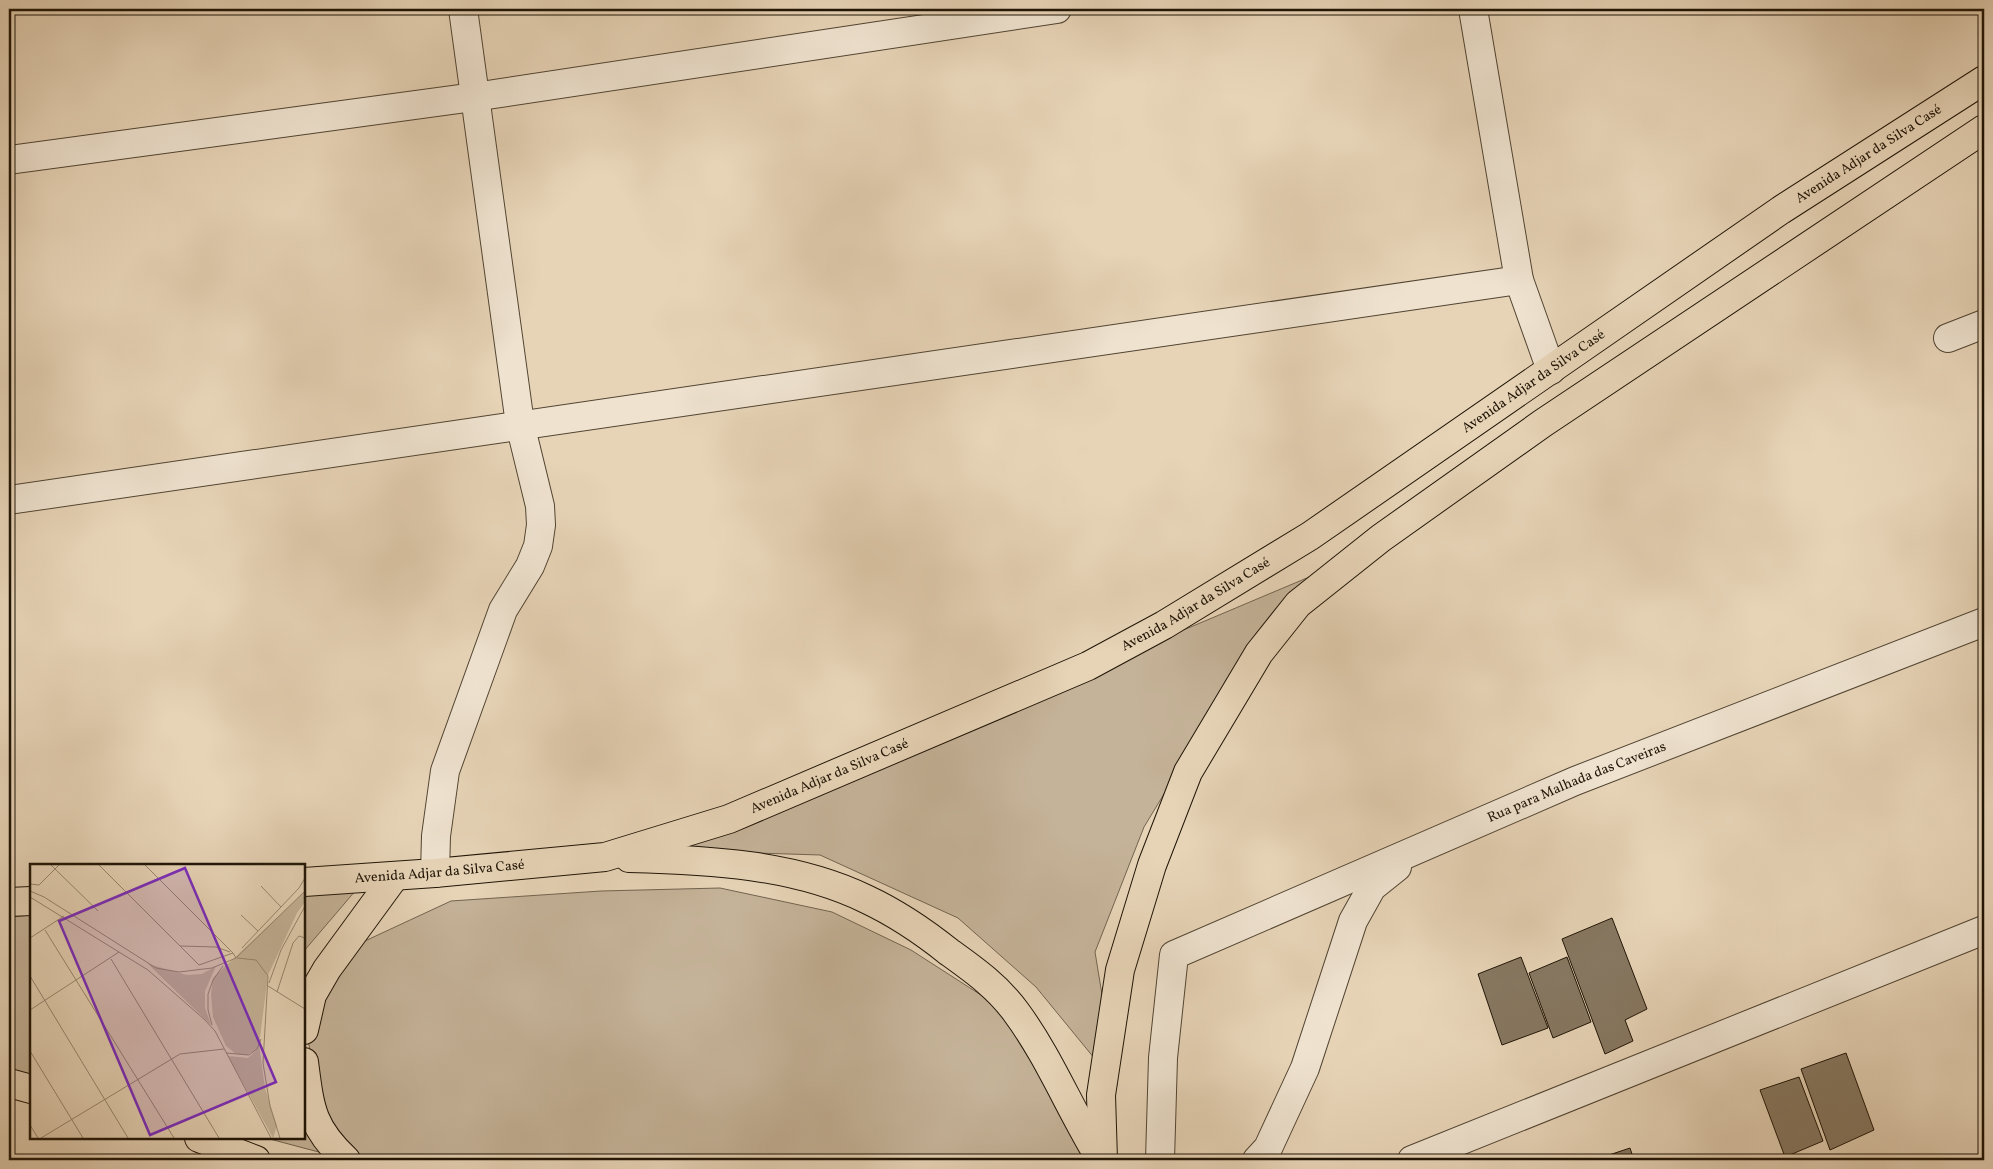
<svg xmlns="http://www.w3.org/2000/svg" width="1993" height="1169" font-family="Vollkorn,serif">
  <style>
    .green { fill: #c5b399; stroke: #726450 }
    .building { fill: #877862; stroke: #1f1406 }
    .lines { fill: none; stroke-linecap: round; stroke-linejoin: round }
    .minor-casing { stroke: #514432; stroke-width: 30 }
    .major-casing { stroke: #1f1406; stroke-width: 30 }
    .minor { stroke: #efe3d0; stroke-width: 28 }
    .major { stroke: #e7d4b7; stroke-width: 28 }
    .labels { text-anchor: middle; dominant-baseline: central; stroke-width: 4; stroke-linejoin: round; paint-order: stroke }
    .street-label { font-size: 14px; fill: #1f1406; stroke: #efe3d0 }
    .inset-road { fill: none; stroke: #978770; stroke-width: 1 }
    .view { fill: #7b2cbf; fill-opacity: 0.15; stroke: #7b2cbf; stroke-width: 2.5 }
    .inset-edge { fill: none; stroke: #1f1406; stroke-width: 2.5 }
  </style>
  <rect width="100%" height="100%" fill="#e7d4b7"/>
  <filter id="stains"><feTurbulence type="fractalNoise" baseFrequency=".004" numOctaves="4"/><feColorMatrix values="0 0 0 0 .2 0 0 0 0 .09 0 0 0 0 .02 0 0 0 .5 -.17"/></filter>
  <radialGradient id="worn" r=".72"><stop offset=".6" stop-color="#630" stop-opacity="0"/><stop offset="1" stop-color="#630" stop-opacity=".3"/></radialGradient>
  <path class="green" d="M1359,556L1212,715L1144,827L1095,952L1117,1086L1036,987L958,918L820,855L662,850Z
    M362,883L304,951V889Z
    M720,888L832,912L911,950L1026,1024L1087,1160H351L327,1141L306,1029L352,947L451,901L601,891Z
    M31,915V1076L9,1070V917Z
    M304,1122L345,1159L266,1138H304Z"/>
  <path class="building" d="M1612,918L1647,1009L1625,1020L1633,1041L1605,1054L1562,939Z
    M1521,957L1548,1028L1502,1045L1478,974Z
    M1567,957L1591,1022L1553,1038L1529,973Z
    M1846,1053L1874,1130L1830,1150L1801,1069Z
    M1799,1077L1823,1141L1785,1157L1760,1090Z
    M1630,1148L1634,1160H1594Z"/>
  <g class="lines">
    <g class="minor-casing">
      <g id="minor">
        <path d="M1473,9L1519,280L1551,370"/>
        <path d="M9,160L474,97L1057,9"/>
        <path d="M1948,338L1984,324"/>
        <path d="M9,500L1519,280"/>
        <path d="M435,873L436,836L445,771L503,610L530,566L538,546L541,525L540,506L520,424L463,9"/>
        <path id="s1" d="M1160,1160L1163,1058L1174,955L1575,781L1984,622"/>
        <path d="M1257,1160L1268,1148L1305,1068L1353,921L1372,887L1397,867"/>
        <path d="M1412,1160L1984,930"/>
      </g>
    </g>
    <g class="major-casing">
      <g id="major">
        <path d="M629,858C708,860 794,864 866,899C896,913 924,932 949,952C974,970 998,987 1016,1012C1050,1058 1071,1112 1101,1160"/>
        <path id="s2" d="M304,882L435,873L605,857L729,819L1088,666L1164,625L1310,536L1781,210L1984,80"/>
        <path d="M9,902L31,901"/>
        <path d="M304,1030L312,995L327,969L395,876"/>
        <path d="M304,1062C310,1108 311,1127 346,1160"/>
        <path d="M9,1083L31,1089"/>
        <path d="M199,1138L256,1160"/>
        <path d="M1103,1160L1101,1095L1120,970L1152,865L1188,772L1259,653L1298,604L1381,538L1543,423L1984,129"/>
      </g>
    </g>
    <use href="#minor" class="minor"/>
    <use href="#major" class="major"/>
  </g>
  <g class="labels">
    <g class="street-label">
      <text stroke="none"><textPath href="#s2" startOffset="1756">Avenida Adjar da Silva Casé</textPath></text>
      <text stroke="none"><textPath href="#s2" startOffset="1351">Avenida Adjar da Silva Casé</textPath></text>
      <text stroke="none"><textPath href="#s2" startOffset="946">Avenida Adjar da Silva Casé</textPath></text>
      <text stroke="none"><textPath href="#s2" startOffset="541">Avenida Adjar da Silva Casé</textPath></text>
      <text stroke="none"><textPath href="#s1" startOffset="644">Rua para Malhada das Caveiras</textPath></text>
      <text stroke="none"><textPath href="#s2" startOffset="136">Avenida Adjar da Silva Casé</textPath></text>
    </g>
  </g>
  <g transform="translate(30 864)">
    <rect width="275" height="275" fill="#e7d4b7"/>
    <path d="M275,27V38L267,49L238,111L229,181L235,224L247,262L243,274L198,192L218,194L228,185L217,191L206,190L196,182L183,153L181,130L183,114ZM118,100L157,111L172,110L186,102L175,127V144L181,161Z" fill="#c5b399"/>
    <path class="inset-road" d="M21,1L68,47M69,1L169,101L203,89L206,94M115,1L203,89M0,20L9,21L29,1M231,22L251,43M0,27L14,33L126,104L149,108L182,104L206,94L275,27M0,33L118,106L175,156L185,167L241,274M211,51L228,67M15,66L144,274M0,74L34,52M150,82L186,83L200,88M212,84L269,24L275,14M207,94L226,96L238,112L233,199L240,242L250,274M81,95L189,274M0,112L98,274M239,119L251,86L275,42M238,122L275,145M247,128L263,79L269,72L275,74M0,146L89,88M182,161L178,146V130L183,116L193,102M0,187L53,274M196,189L219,191L227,185L231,175M0,261L8,274M11,274L150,190L194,185"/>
    <path class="view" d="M155,4L246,218L120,271L29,57Z"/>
    <rect width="275" height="275" class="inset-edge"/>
  </g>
  <rect width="1993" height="1169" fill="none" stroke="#e7d4b7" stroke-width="30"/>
  <rect x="10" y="10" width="1973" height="1149" fill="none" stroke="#1f1406" stroke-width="2.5"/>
  <rect x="15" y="15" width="1963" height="1139" fill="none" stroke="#1f1406"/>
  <rect width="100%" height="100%" filter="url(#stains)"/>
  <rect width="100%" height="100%" fill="url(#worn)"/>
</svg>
